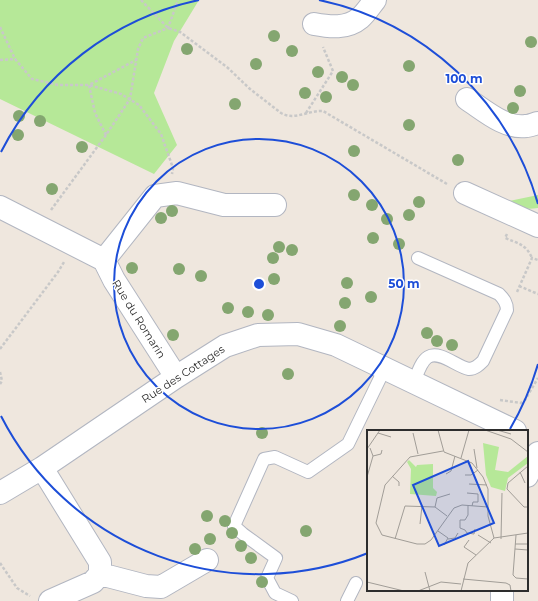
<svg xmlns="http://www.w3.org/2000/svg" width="538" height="601" font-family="Montserrat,sans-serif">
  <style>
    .green { fill: #b6e898 }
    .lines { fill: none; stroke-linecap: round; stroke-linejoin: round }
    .lane-casing { stroke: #b2b6c1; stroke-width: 14 }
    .street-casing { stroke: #b2b6c1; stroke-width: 24 }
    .path { stroke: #c8c8c8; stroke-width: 2.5; stroke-dasharray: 3 2; stroke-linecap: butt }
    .lane { stroke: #fff; stroke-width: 12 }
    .street { stroke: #fff; stroke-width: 22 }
    .tree { fill: #84a670 }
    .ring { fill: none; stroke: #1d4ed8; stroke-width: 2 }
    .labels { text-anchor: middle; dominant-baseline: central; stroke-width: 3; stroke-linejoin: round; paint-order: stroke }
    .street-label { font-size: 11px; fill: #2d2d2d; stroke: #fff }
    .inset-road { fill: none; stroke: #a19d97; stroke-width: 1 }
    .view { fill: #1d4ed8; fill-opacity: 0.15; stroke: #1d4ed8; stroke-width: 2 }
    .inset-edge { fill: none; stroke: #2d2d2d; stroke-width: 2 }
    .centre { fill: #1d4ed8; stroke: #fff; stroke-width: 2 }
    .ring-label { font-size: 12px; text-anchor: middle; font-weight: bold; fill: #1d4ed8; stroke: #fff; stroke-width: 3; stroke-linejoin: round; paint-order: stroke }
  </style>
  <rect width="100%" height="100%" fill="#efe7de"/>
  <path class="green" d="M0,0H199L174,41L154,93L177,145L154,174L0,99Z
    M538,195V208C525,210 516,208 504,202Z"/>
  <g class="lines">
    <g class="lane-casing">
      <path id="lane" d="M414,382C417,375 421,361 428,357C440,350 457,367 469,369C475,369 479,365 483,361L507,310C507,303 504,299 499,294L418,258
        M292,601L275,593L267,578L276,558L243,534L234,526L264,459L275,457L308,472L348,444L385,368
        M347,601L356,583"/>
    </g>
    <g class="street-casing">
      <path id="street" d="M314,24C330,27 347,29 360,18C366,13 370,6 375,0
        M467,99C484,110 505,129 526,126C530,126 534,124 538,123
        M465,193L538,226
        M0,207L104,260L114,280L176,377
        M104,260L155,196L177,193L224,205H275
        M42,468L100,562V574L93,582L50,601
        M527,476L538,453
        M0,493L42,468L176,377L225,346L258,335L298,334L336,345L515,431
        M100,574L146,586L161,587L207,560
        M502,601V590"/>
    </g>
    <path class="path" d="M141,0L168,28L180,32L228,68L250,89L281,113C294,121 309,110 323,111L447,184
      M0,27L15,59
      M0,60L15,59L32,79L58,85H89L121,94L139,105L161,134L173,168L172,174
      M306,113L333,71L323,47
      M106,135L95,113L89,85L136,60
      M51,210L106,135L130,99L138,49L143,38L168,28L178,0
      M507,234L505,238C517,243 526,244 532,258
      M519,286L538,294
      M517,292L532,258L538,260
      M0,349L58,272L64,262
      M0,372L2,381L0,384
      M500,400L521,403L525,400L538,378
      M0,563L17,588L30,596"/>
    <use href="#lane" class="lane"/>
    <use href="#street" class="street"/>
  </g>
  <g class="tree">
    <circle cx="274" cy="36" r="6"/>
    <circle cx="531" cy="42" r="6"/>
    <circle cx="187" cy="49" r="6"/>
    <circle cx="292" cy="51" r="6"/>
    <circle cx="256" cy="64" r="6"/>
    <circle cx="409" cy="66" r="6"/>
    <circle cx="318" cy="72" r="6"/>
    <circle cx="342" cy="77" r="6"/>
    <circle cx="353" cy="85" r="6"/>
    <circle cx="520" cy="91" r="6"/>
    <circle cx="305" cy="93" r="6"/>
    <circle cx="326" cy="97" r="6"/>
    <circle cx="235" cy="104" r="6"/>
    <circle cx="513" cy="108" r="6"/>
    <circle cx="19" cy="116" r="6"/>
    <circle cx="40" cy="121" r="6"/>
    <circle cx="409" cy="125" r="6"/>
    <circle cx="18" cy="135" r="6"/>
    <circle cx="82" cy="147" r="6"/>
    <circle cx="354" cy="151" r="6"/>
    <circle cx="458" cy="160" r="6"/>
    <circle cx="52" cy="189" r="6"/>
    <circle cx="354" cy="195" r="6"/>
    <circle cx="419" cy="202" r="6"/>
    <circle cx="372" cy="205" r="6"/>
    <circle cx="172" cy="211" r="6"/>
    <circle cx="409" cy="215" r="6"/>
    <circle cx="161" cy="218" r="6"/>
    <circle cx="387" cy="219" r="6"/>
    <circle cx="373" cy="238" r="6"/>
    <circle cx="399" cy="244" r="6"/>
    <circle cx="279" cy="247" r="6"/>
    <circle cx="292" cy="250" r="6"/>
    <circle cx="273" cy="258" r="6"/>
    <circle cx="132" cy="268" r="6"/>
    <circle cx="179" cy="269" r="6"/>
    <circle cx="201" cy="276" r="6"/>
    <circle cx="274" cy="279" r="6"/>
    <circle cx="347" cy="283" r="6"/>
    <circle cx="371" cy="297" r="6"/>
    <circle cx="345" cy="303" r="6"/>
    <circle cx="228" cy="308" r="6"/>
    <circle cx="248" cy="312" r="6"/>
    <circle cx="268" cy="315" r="6"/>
    <circle cx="340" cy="326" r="6"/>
    <circle cx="427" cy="333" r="6"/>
    <circle cx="173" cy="335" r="6"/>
    <circle cx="437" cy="341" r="6"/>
    <circle cx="452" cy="345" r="6"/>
    <circle cx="288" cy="374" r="6"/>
    <circle cx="262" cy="433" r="6"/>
    <circle cx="207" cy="516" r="6"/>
    <circle cx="225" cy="521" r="6"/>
    <circle cx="306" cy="531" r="6"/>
    <circle cx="232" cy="533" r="6"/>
    <circle cx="210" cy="539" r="6"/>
    <circle cx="241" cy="546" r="6"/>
    <circle cx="195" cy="549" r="6"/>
    <circle cx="251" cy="558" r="6"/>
    <circle cx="262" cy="582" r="6"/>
  </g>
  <g class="ring">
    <circle cx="259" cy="284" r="145"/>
    <path d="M538 364A290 290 0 0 1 510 429M368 553A290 290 0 0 1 1 416M1 152A290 290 0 0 1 199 0M319 0A290 290 0 0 1 538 204"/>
  </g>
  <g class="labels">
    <g class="street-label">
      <text transform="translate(139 319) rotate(58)">Rue du Romarin</text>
      <text transform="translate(183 374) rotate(-33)">Rue des Cottages</text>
    </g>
  </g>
  <g transform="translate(367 430)">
    <rect width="161" height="161" fill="#efe7de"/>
    <path d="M116,13L132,17L128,40L141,42L161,26V33L141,48L138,61L124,57L119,45ZM42,30L49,37L50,35L66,34V58L70,62L69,66L43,64L44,39L40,32Z" fill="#b6e898"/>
    <path class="inset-road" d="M71,0L77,22L105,33L116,47L121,59V86L127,108L101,133L94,161M118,0L144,9L161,22M130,0L144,4M11,3L24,7M46,3L51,24M0,19L13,0M107,19L110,38M76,21L43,27L18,55L9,93L15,105L50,114H58L64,110L87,78L95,75L121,77M6,26L14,24L15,20M94,28L102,0M161,36L141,53L140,59L157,77H161M153,42L158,53M79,44L84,41L88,26M98,45H104L111,40M25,46L32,52V56M0,47L6,26L3,18M102,54L120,55M100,63L111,64V72H106L105,76M101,76V85L98,90H93V98L98,100L100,103L107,104L108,99M68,77L70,68L83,64M53,94L55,76M71,101L81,108L77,115M111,105L124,113M149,105L146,145L149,148L161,149M127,108L161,103M28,109L38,76L68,77L80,86M81,109L88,108L91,103M134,109L135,63M102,110L97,117L109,125M148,114H161M148,119L161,120M58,142L63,161M96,149L139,153L143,155L144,161M0,152L37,161M51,161L74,152L94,154"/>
    <path class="view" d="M101,31L127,93L72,116L46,55Z"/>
    <rect width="161" height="161" class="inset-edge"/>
  </g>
  <circle cx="259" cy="284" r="6" class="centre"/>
  <g class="ring-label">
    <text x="464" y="83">100 m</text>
    <text x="404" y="288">50 m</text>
  </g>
</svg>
